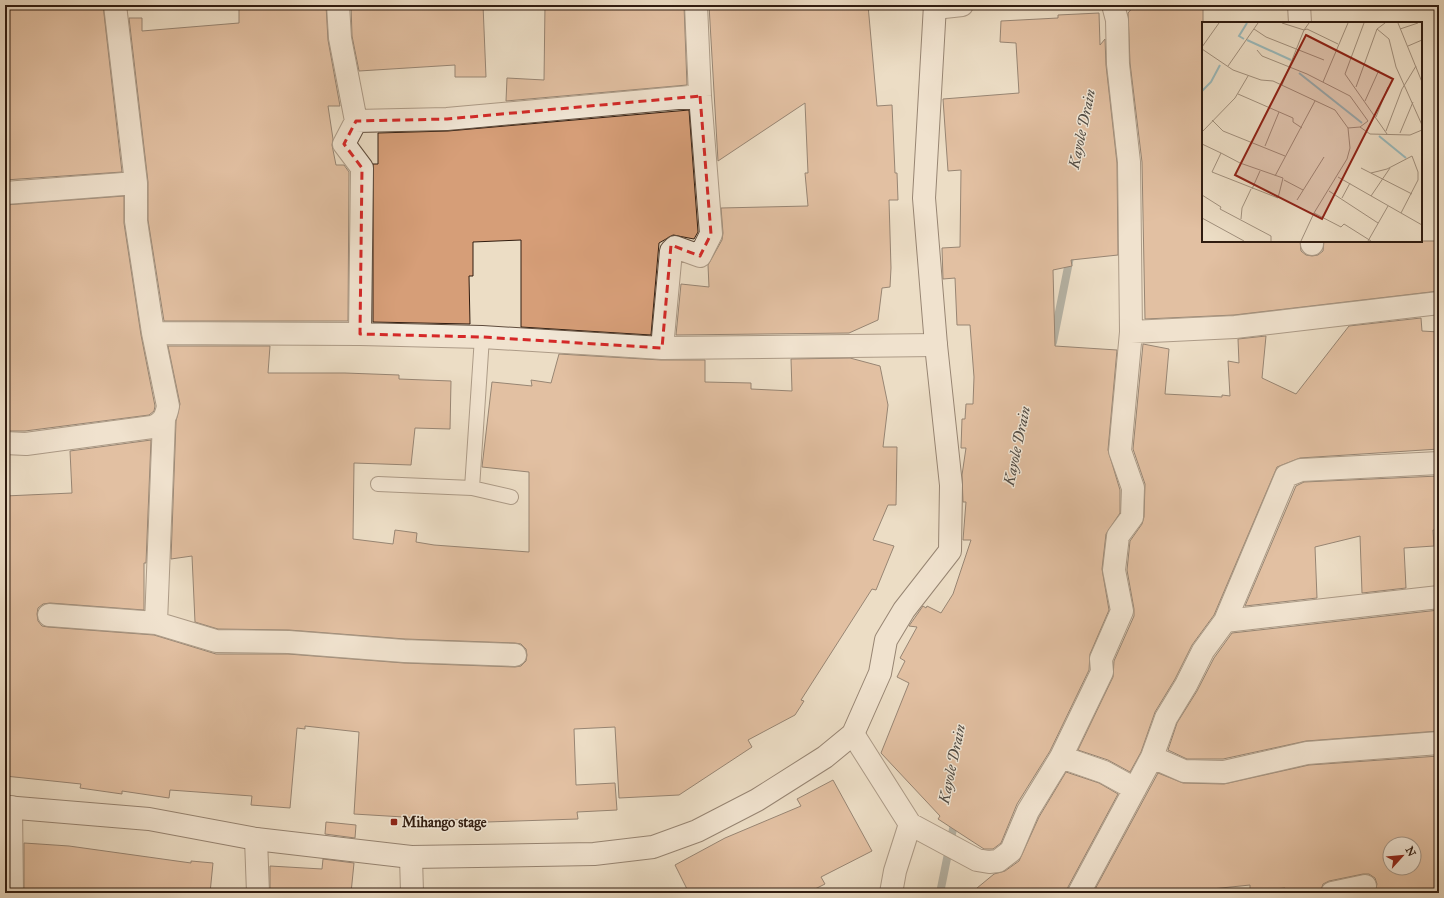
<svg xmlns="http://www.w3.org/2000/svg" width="1444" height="898" font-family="'IM FELL Great Primer',serif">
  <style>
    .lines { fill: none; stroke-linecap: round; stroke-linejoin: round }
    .stream { stroke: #707b77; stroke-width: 8 }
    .building { fill: #d69e78; stroke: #301c10; fill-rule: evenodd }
    .lane-casing { stroke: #5f4c3d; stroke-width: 16 }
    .street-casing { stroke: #5f4c3d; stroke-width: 24 }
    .secondary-casing { stroke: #301c10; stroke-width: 24 }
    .lane { stroke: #f3e9d9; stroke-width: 14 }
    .street { stroke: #f3e9d9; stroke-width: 22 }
    .secondary { stroke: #f3e9d9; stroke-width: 22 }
    .marked { fill: none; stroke: #d62828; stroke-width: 3; stroke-dasharray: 8 5; stroke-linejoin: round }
    .poi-dot { fill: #8f2418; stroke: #f3e9d9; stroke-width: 1.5 }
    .labels { text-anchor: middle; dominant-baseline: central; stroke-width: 3; stroke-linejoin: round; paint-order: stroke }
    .poi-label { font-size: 14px; font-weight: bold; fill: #301c10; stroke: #f3e9d9; text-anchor: start }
    .water-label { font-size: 15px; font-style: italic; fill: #504b44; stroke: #f3e9d9 }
    .inset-river { fill: none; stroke: #9ababc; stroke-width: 2 }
    .inset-road { fill: none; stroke: #a1907d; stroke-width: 1 }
    .view { fill: #8f2418; fill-opacity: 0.15; stroke: #8f2418; stroke-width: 2 }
    .inset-edge { fill: none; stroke: #301c10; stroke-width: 2 }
  </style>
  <rect width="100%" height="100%" fill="#ecddc5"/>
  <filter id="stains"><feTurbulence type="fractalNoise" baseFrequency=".005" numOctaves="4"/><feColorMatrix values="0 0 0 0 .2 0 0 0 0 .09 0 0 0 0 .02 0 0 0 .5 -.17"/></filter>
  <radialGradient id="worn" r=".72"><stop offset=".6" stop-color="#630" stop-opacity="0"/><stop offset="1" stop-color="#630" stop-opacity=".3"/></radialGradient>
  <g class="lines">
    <path class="stream" d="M1053,342L1070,257
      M940,893L955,819"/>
  </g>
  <path class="building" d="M5,5H103L122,172L5,180Z
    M239,5H326L328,40L340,106H328L333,139L332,145L336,165H344L349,172L348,321H164L148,220V182L129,18H142V31L239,23Z
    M351,5H483L486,77H455V65L359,71L352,36Z
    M545,5H582V9L632,5H684L687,85L506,101L507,78L544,80Z
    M709,5H868L877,106L892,105L895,173H897L898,200H889L891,268L890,287L882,288L878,320L849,333L676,335L681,284L709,287L708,265L722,240L723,233L721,208L808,206L805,173H808L805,103L718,161Z
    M1135,5H1142L1144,7L1203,5V241H1300L1301,251L1306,255L1312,256L1318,255L1323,251L1324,241H1439V291L1234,315L1145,319L1142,162L1130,63L1128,13Z
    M1099,13L1100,45L1105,39L1106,65L1117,163L1118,255L1071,260L1072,266L1053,270L1055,346L1117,350L1108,450L1120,490V513L1106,534L1102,569L1109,610L1090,654L1089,670L1050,751L1017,804L1001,843L993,849H984L938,819L940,816L881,753L909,683L897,677L905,661L900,658L917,627L909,626L923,606L926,608L927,606L941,613L953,594L971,540H963L966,502H963L962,475L966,448H961L962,419H965L966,404H973L974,377L970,325H957L955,278L943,279L942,248L960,247L961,170L948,171L943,99L1019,93L1016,43L1000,42L1001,21L1058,18V15Z
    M689,110L698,232L694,239L673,235L659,243L651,335L521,327V240L473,242V276H469L470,324L373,322V164H378V133L448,131Z
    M124,196V223L141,335L155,406L154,411L149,415L25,431H5V205Z
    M1421,318L1422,331L1439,332V449L1300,458L1277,467L1214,615L1192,645L1175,679L1155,712L1141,752L1130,772L1108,760L1078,750L1113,677L1114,661L1134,616V609L1127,570L1130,541L1142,524L1144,517L1145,484L1133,449L1143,344L1169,349L1165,394L1222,397V395L1230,396L1228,361L1239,363L1238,339L1266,336L1262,378L1296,394L1349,326Z
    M168,346H270L268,373H345L399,375V379L451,381L450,429L415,428L411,465L354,463L353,539L393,544L395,530L417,533L416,542L434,545L529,552V472L482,467L492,382L532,386L531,380L551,383L559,354L661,360H705V382L751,383V389L792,391L791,359L850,358L880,366L888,405L883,447H897L896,505H888L873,540L894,546L876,590L872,589L801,700L804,701L795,715L748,740L752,747L679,795L619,798L615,727L574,729L576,785L615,783L617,810L577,812L578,819L487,822L448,819V824L420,823V818L354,814L359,732L305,726V729L297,728L290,808L251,805L252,796L170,790L169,798L122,791V794L80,788L81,784L5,776V496L72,493L70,451L151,440L146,563H144V610L50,603L43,604L38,608L37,614L38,621L42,626L48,627L154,635L216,654H288L404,663L515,667L521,666L526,661L527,655L526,649L521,644L515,643L405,639L289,630L218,629L195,622L192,556L171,559L176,421L180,404Z
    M1439,476V530H1433L1434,546L1404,548L1406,588L1362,593L1360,536L1315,547L1317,598L1245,606L1296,486L1304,482Z
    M1439,610V731L1306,741L1223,759H1187L1168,750L1177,723L1197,691L1214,658L1232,633Z
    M1439,756V893H1375L1377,884L1375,878L1369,874H1363L1329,881L1323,884L1320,893H1285V888L1250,891V885L1202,890V892L1191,893H1093L1158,773L1183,783L1224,784L1309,765ZM1390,844H1414V868H1390Z
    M1066,772L1099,783L1118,794L1068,887L1067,893H971L994,874L1005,871L1019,861L1039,817Z
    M833,780L872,851L821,877L825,884L807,893H689L675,865L725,838L801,806L797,799Z
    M326,822L356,825L355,838L325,834Z
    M24,843L69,846L191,863V861L213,863L210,893H24Z
    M323,859L354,863L351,893H270V866L322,869Z"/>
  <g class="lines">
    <g class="lane-casing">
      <path id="lane" d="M482,337L472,488L511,497
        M378,484L472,488"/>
    </g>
    <g class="street-casing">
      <path id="street" d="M338,5L340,38L356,121L344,144L362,168L360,334
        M1299,5L1300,23
        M935,8L962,5
        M356,121L447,119L700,96
        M5,193L136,183
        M1312,241V244
        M1131,332L1235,327L1439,303
        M153,333L360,334L482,337L662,348L936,345
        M662,348L671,251L675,247L700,256L711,234L700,96L696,5
        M5,443L26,444L152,427C163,423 166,417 168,406L153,333L136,221V183L115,5
        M49,615L156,623L216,641L289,642L404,651L515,655
        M1225,621L1439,597
        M156,623L164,420
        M853,734L910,824L977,860L989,862L998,861L1011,851L1028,811L1061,757L1102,672L1101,659L1122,611L1114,570L1118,536L1132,517L1133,488L1120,451L1131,332L1129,162L1118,64L1117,20L1113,5
        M1061,757L1104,772L1135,789
        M1152,757L1184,771L1224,772L1307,753L1439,743
        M11,807L12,893
        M256,839L258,893
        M411,857L412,893
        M891,893L895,871L910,824
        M1079,893L1152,757L1166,718L1186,685L1203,651L1225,621L1286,476L1301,470L1439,463
        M1332,893L1365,886"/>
    </g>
    <g class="secondary-casing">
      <path id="secondary" d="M5,807L149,819L256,839L411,857L594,854L653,847L697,831L757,800L825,757L853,734L880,673L886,640L904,610L950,551L951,485L936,345L924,198L935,5"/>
    </g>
    <use href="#lane" class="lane"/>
    <use href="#street" class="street"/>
    <use href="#secondary" class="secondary"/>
  </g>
  <path d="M0 0H1444V898H0ZM700,96L711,234L700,256L671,245L662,348L482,337L360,334L362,168L344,144L356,121L447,119Z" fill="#ecddc5" fill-opacity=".55" fill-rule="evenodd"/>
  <path class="marked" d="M700,96L711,234L700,256L671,245L662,348L482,337L360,334L362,168L344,144L356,121L447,119Z"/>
  <rect class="poi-dot" x="390" y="818" width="8" height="8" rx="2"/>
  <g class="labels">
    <g class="poi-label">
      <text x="402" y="822">Mihango stage</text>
    </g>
    <g class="water-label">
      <text transform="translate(1082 129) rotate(-78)">Kayole Drain</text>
      <text transform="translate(1017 446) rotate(-78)">Kayole Drain</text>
      <text transform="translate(952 764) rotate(-78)">Kayole Drain</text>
    </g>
  </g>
  <g transform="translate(1202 22)">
    <rect width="220" height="220" fill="#ecddc5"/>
    <path class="inset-river" d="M42,17L37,14L45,1M45,18L89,38M97,51L160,101M0,69L9,60L18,43M177,114L204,136"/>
    <path class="inset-road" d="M80,1L102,8L105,7L136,22M162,1L143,52L185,112M196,1L220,60M52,7L64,15L122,38M175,7L187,17L194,45L220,103M198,7L216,1M206,24L220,18M0,25L17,1M0,27L31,48L59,58L71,59L133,88L146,106L148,126L145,137L112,191L99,219M55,28L60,34L105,52L148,74L166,99L158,105L146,106M26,44L56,1M121,60L146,1M80,63L102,8L107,1M154,65L175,7L183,1M36,72L91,96V100L100,106M163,79L177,48M174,95L186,65M10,98L21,109L83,134M158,105L168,112L208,113L220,108M184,109L200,67L214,44M0,110L33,76L46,54M198,111L211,80M0,122L19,131L38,141L81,156L76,176L10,150L19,131M63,124L77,90M159,146L210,172M169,151L185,147L210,134L216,150V158L199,191M73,154L113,79M136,155L220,203M82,158L101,168M50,167L58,149M127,169L176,201M0,173L19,185L18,187L69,214V219M169,174L188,146M140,176L148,161M95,178L122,135M112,191L139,205L142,202L169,219M0,196L42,219M39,197L40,186L49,167M166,219L186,184"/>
    <path class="view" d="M104,13L191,57L120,197L33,153Z"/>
    <rect width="220" height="220" class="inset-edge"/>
  </g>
  <rect width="1444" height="898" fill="none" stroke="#ecddc5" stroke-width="20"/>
  <rect x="6" y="6" width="1432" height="886" fill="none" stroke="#301c10" stroke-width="2"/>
  <rect x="10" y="10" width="1424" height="878" fill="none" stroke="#301c10"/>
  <g transform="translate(1402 856) rotate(63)"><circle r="19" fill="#f3e9d9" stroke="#a59789"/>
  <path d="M0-3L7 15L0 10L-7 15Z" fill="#8f2418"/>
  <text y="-6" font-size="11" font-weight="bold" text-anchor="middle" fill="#301c10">N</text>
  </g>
  <rect width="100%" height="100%" filter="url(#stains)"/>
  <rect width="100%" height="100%" fill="url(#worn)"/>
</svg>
